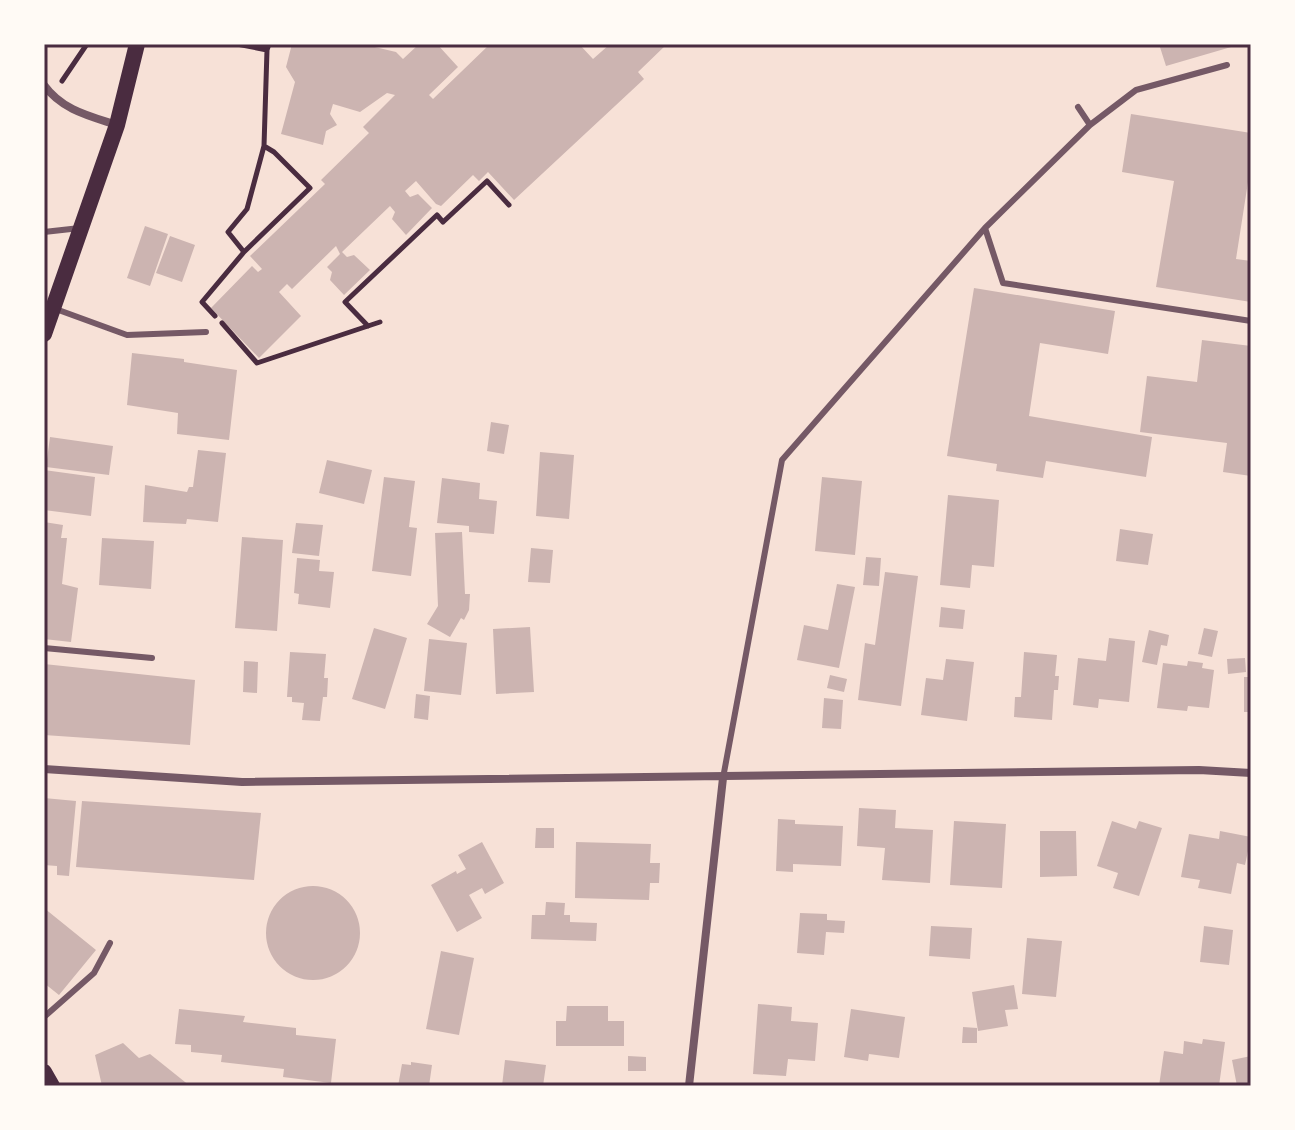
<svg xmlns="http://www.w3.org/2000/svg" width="1295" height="1130" font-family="'IBM Plex Serif',serif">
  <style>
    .building { fill: #ccb4b1 }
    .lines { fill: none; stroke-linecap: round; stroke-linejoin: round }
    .path { stroke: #4a2c40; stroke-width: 5 }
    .service { stroke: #755966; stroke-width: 6 }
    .minor { stroke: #755966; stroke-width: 8 }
    .secondary { stroke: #4a2c40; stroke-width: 16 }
    .neatline { fill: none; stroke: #4a2c40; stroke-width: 3 }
  </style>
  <rect width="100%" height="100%" fill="#f7e1d7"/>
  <path class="building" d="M292,44H362L396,52L403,59L419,44H437L458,67L429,95L433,99L490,44H579L593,59L610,44L616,47L620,44H667L638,72L644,79L514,200L488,172L479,181L473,175L441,206L436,204L416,181L405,191L410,197L418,194L432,208L406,235L392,219L395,212L390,206L342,252L347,257L354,255L370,270L344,295L330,280L332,272L327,267L340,254L336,246L292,289L287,284L279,292L301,316L259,358L211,308L252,266L258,272L262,269L250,256L325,184L321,180L369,133L363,127L395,95L387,93L360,112L333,104L330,114L337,125L326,131L323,145L281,134L295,82L286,67Z
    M1159,44H1238V45L1166,66Z
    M1131,114L1251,133V183L1248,182L1236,259L1251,261V302L1156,287L1174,181L1122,172Z
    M145,226L168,234L150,286L127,278Z
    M170,236L195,245L182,282L156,273Z
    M974,288L1115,311L1108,354L1040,343L1029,416L1152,437L1146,477L1046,461L1043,478L996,471L997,464L947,456Z
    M1202,340L1251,346V476L1223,472L1227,443L1140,432L1147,376L1197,382Z
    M132,353L184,359V362L237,370L229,440L177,434L178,413L127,405Z
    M491,422L509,425L504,454L487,451Z
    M50,437L113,446L109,475L46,467Z
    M198,450L226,453L218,522L187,519L186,524L143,522L145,485L187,492L189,487H193Z
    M540,452L574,455L569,519L536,516Z
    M327,460L372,470L364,504L319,493Z
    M44,470L95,477L91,516L44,510Z
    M384,477L415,481L409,527L417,528L411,576L372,571Z
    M822,477L862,481L855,555L815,551Z
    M442,478L480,483L479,499L497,501L494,534L469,532V526L437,523Z
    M948,495L999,500L994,567L972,565L970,588L940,585Z
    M44,522L63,525L61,538H67L62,584L78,588L71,642L44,639Z
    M296,523L323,525L319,556L292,553Z
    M1120,529L1153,534L1148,565L1116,561Z
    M462,532L465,594H470L469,610L464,620L461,618L450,637L427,624L438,606L435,533Z
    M242,537L283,540L277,631L235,628Z
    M102,538L154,541L151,589L99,585Z
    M531,548L553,550L550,583L528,582Z
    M866,557L881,558L879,586L863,585Z
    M297,558L320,560L319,571L334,572L330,608L298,604L299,594L294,593Z
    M885,572L918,576L901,706L858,700L865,643L875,645Z
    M837,584L855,587L839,668L797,660L804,625L828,630Z
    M941,607L965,610L963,629L939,627Z
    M530,627L534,692L496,694L493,629Z
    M374,628L407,638L385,709L352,699Z
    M1204,628L1218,631L1212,657L1198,654Z
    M1149,630L1169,635L1167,646L1161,645L1157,665L1142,662Z
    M1109,638L1135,641L1129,702L1099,699L1098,708L1073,705L1078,658L1106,661Z
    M429,639L467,643L461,695L424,691Z
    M290,652L326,654L324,678H328L327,697H323L320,721L302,720L304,703L292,702V697H287Z
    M1024,652L1057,655L1055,676H1059L1058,690H1054L1052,720L1014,717L1015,697H1021Z
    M1245,658L1246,672L1228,674L1227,659Z
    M946,659L974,662L967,721L921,715L926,678L943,680Z
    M244,661L258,662L257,693L243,692Z
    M1188,661L1203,663L1202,668L1214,670L1209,708L1188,706L1187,711L1157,708L1163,663L1187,666Z
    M44,664L195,680L190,745L44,735Z
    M830,675L847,679L844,692L827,688Z
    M1244,677H1251V712H1244Z
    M416,694L430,696L428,720L414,718Z
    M824,698L843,700L841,729L822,728Z
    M44,798L76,801L69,876L57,875V866L44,865Z
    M82,801L261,813L254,880L76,867Z
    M859,808L896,810L895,828L933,830L930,883L882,880L885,848L857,846Z
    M778,819L795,820V824L843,826L841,866L793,864V872L776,871Z
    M954,821L1006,824L1002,888L950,885Z
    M1112,821L1136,829L1139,821L1162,828L1139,896L1113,888L1118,873L1097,866Z
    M536,828H554V848H535Z
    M1040,831H1076L1077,876L1040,877Z
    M1220,831L1251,837L1245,865L1237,863L1231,894L1198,888L1200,880L1181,877L1189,834L1219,839Z
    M482,842L504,883L485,894L482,888L469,895L482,918L457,932L431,885L456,871L457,874L466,869L458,855Z
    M576,842L651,844L650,863H660L659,883H650L649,900L575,898Z
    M266 933a47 47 0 1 1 94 0a47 47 0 1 1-94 0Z
    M546,902L565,903L564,915H570V922L597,923L596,941L531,939L532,915H545Z
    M44,908L96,950L59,995L44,983Z
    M800,913L827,914V920L845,921L844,933L826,932L824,955L797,953Z
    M931,926L972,928L970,959L929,956Z
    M1204,926L1233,930L1229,965L1200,962Z
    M1027,938L1062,941L1056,997L1022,994Z
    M441,951L474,958L459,1035L426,1029Z
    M1014,985L1018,1009L1005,1010L1008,1026L978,1031L972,992Z
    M758,1004L792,1007L791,1021L818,1023L815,1061L788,1059L786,1076L753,1074Z
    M567,1006H608V1021H624V1046H556V1021H566Z
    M179,1009L245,1016L243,1022L296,1028V1035L336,1039L331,1083L283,1077L284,1069L221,1062L222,1055L191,1052V1045L175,1044Z
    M851,1009L905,1017L899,1058L869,1054L868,1061L844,1057Z
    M963,1027L977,1028V1043H962Z
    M1203,1039L1225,1042L1219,1086H1159L1164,1051L1183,1054L1184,1041L1202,1044Z
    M123,1043L139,1058L150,1054L190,1086H102L95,1055Z
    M628,1056L646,1057V1071H628Z
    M1251,1056V1086H1237L1232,1060Z
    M505,1060L546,1065L543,1086H502Z
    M411,1062L432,1065L429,1086H398L402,1064L411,1065Z"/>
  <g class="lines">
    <path class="path" d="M237,44L267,50L269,44
      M62,81L87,44
      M264,146L267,50
      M215,316L202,302L244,252L310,188L274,152L264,146L247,209L228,232L244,252
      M222,323L257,363L380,322
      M368,326L345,302L437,215L443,222L487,181L509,205"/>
    <path class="service" d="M1078,107L1090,125L1136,90L1227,65
      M985,228L1003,283L1251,321
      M44,232L80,228
      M53,308L127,335L206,332
      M44,648L152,658
      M723,778L782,460L985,228L1090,125
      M44,1017L94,973L110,943"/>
    <path class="minor" d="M44,85C62,110 89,116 117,125
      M44,769L242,782L1199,770L1251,773
      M689,1086L723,778"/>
    <path class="secondary" d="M44,334L117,125L137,44
      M44,1072L52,1086"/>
  </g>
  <rect width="1295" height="1130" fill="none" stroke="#fffaf5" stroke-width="92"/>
  <rect x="46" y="46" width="1203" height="1038" class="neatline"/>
</svg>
